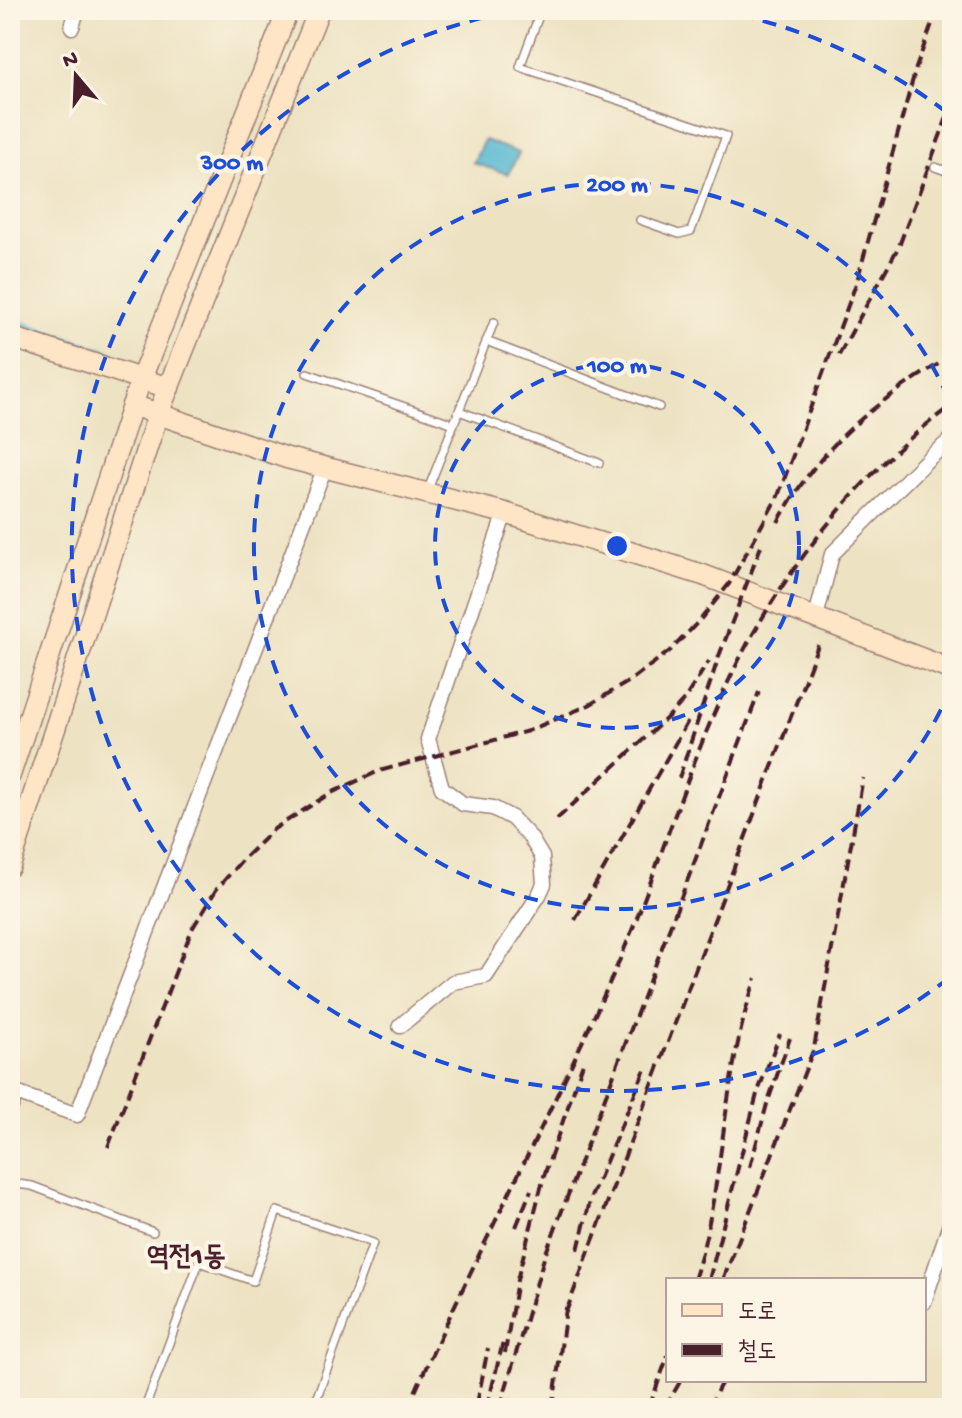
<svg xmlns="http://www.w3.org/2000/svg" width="962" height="1418" font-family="'Gochi Hand','Poor Story',sans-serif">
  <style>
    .water { fill: #52b7d1; stroke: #4e6b7e; stroke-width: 2 }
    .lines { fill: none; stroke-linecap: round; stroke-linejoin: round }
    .stream { stroke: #52b7d1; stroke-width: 4 }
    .lane-casing { stroke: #9c8076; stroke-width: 10 }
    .street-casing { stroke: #9c8076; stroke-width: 17 }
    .secondary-casing { stroke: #9c8076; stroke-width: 23 }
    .lane { stroke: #fff; stroke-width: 7 }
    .street { stroke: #fff; stroke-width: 14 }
    .secondary { stroke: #fee5c5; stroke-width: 20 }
    .rail { stroke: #4a1f2b; stroke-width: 4; stroke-dasharray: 12 6; stroke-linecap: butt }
    .ring { fill: none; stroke: #1d4ed8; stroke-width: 4; stroke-dasharray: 14 10 }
    .labels { text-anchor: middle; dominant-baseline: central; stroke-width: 8; stroke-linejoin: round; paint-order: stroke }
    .neighbourhood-label { font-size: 28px; font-weight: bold; fill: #4a1f2b; stroke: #fcf5e5 }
    .centre { fill: #1d4ed8; stroke: #fcf5e5; stroke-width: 4 }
    .ring-label { font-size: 24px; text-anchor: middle; font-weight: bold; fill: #1d4ed8; stroke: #fcf5e5; stroke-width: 8; stroke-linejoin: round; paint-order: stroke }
  </style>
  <rect width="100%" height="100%" fill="#fcf5e5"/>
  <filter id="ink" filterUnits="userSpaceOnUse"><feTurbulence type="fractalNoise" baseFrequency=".0125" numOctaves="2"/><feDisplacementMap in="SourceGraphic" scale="16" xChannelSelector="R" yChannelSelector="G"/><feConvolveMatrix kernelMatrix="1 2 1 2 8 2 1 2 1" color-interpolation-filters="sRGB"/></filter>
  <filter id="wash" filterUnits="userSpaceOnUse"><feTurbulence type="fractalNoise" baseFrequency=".006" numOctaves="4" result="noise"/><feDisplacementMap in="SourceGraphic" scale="32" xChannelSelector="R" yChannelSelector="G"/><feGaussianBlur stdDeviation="1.8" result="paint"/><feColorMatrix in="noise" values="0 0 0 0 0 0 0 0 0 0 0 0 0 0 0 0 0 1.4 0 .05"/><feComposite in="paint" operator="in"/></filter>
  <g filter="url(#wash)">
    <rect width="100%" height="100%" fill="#ede2c2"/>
    <path class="water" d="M484,140L519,153L508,174L473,163Z"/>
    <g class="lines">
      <path class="stream" d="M10,319L112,353"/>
    </g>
  </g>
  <g filter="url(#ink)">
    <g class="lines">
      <g class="lane-casing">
        <path id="lane" d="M541,10L520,67L726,136L691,231L679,234L640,220
          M935,167L952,173
          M486,341L659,407
          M307,373L454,424
          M459,411L599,463
          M427,492L494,322
          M10,1183L32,1186L153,1232
          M10,1406L18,1408
          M145,1408L199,1262L253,1281L277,1211L373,1243L313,1408"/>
      </g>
      <g class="street-casing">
        <path id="street" d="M72,27L77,10
          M816,617L832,554L929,458L952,439
          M400,1026L453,982L486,976L539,895L544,884L542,857L530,837L512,818L493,808L463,804L442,788L428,739L505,513
          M10,1109L16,1093L77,1115L325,467
          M924,1302L952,1218"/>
      </g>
      <g class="secondary-casing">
        <path id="secondary" d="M10,337L169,388
          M132,405L287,458L505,513L703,575L952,670
          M10,775L141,379L288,10
          M10,866L158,414L319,10"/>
      </g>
      <use href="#lane" class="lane"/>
      <use href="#street" class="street"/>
      <use href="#secondary" class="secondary"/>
      <path class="rail" d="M839,355L899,246L952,104
        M778,522C820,445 878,399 952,356
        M679,778L719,656L763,541
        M557,819L670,715L684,700L709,661
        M575,920L688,721
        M108,1147L192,929L216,890L241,861L274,829L329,794L379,771L528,731L589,705L628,682L671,650L700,620L729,584L778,496L857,281L916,68L937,10
        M750,1167L767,1104L790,1038
        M516,1227L531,1190
        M578,1250L591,1197L646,1067
        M694,1280C726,1182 721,1075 756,978
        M709,1280L757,1094L780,1034
        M723,1280L814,1048L863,778
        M566,1312L818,645
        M505,1353L517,1280L544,1176L584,1060
        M477,1404L488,1348
        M408,1408C473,1259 551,1115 617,966C664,859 693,743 749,641C800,550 867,467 952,405
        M487,1408L503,1342
        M500,1408L544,1258L759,692
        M553,1408L567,1301
        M649,1408L668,1355
        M665,1408L681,1380
        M708,1408L723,1380"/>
    </g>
  </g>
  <g class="ring">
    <circle cx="617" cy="546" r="182"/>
    <path d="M951 688A363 363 0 1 1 951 404"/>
    <path d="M949 978A545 545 0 1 1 518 10M716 10A545 545 0 0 1 949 114"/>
  </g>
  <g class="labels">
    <g class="neighbourhood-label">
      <text x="186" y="1258">역전1동</text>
    </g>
  </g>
  <circle cx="617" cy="546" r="12" class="centre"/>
  <g class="ring-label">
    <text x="232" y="169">300 m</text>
    <text x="617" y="191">200 m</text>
    <text x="617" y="372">100 m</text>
  </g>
  <rect width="962" height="1418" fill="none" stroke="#fcf5e5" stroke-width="40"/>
  <rect x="666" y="1278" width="260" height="104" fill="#fcf5e5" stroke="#b59f9b" stroke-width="2"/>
  <rect x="682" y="1304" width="40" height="12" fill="#fee5c5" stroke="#b59f9b" stroke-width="2"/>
  <text x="738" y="1318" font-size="24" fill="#4a1f2b">도로</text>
  <rect x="682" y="1344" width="40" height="12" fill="#4a1f2b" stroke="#b59f9b" stroke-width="2"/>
  <text x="738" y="1358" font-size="24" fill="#4a1f2b">철도</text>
  <g transform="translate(76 76) rotate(341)" stroke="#fcf5e5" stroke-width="6" paint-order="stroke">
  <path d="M0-6L14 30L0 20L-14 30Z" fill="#4a1f2b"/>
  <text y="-12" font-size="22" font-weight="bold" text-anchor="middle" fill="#4a1f2b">N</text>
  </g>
</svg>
